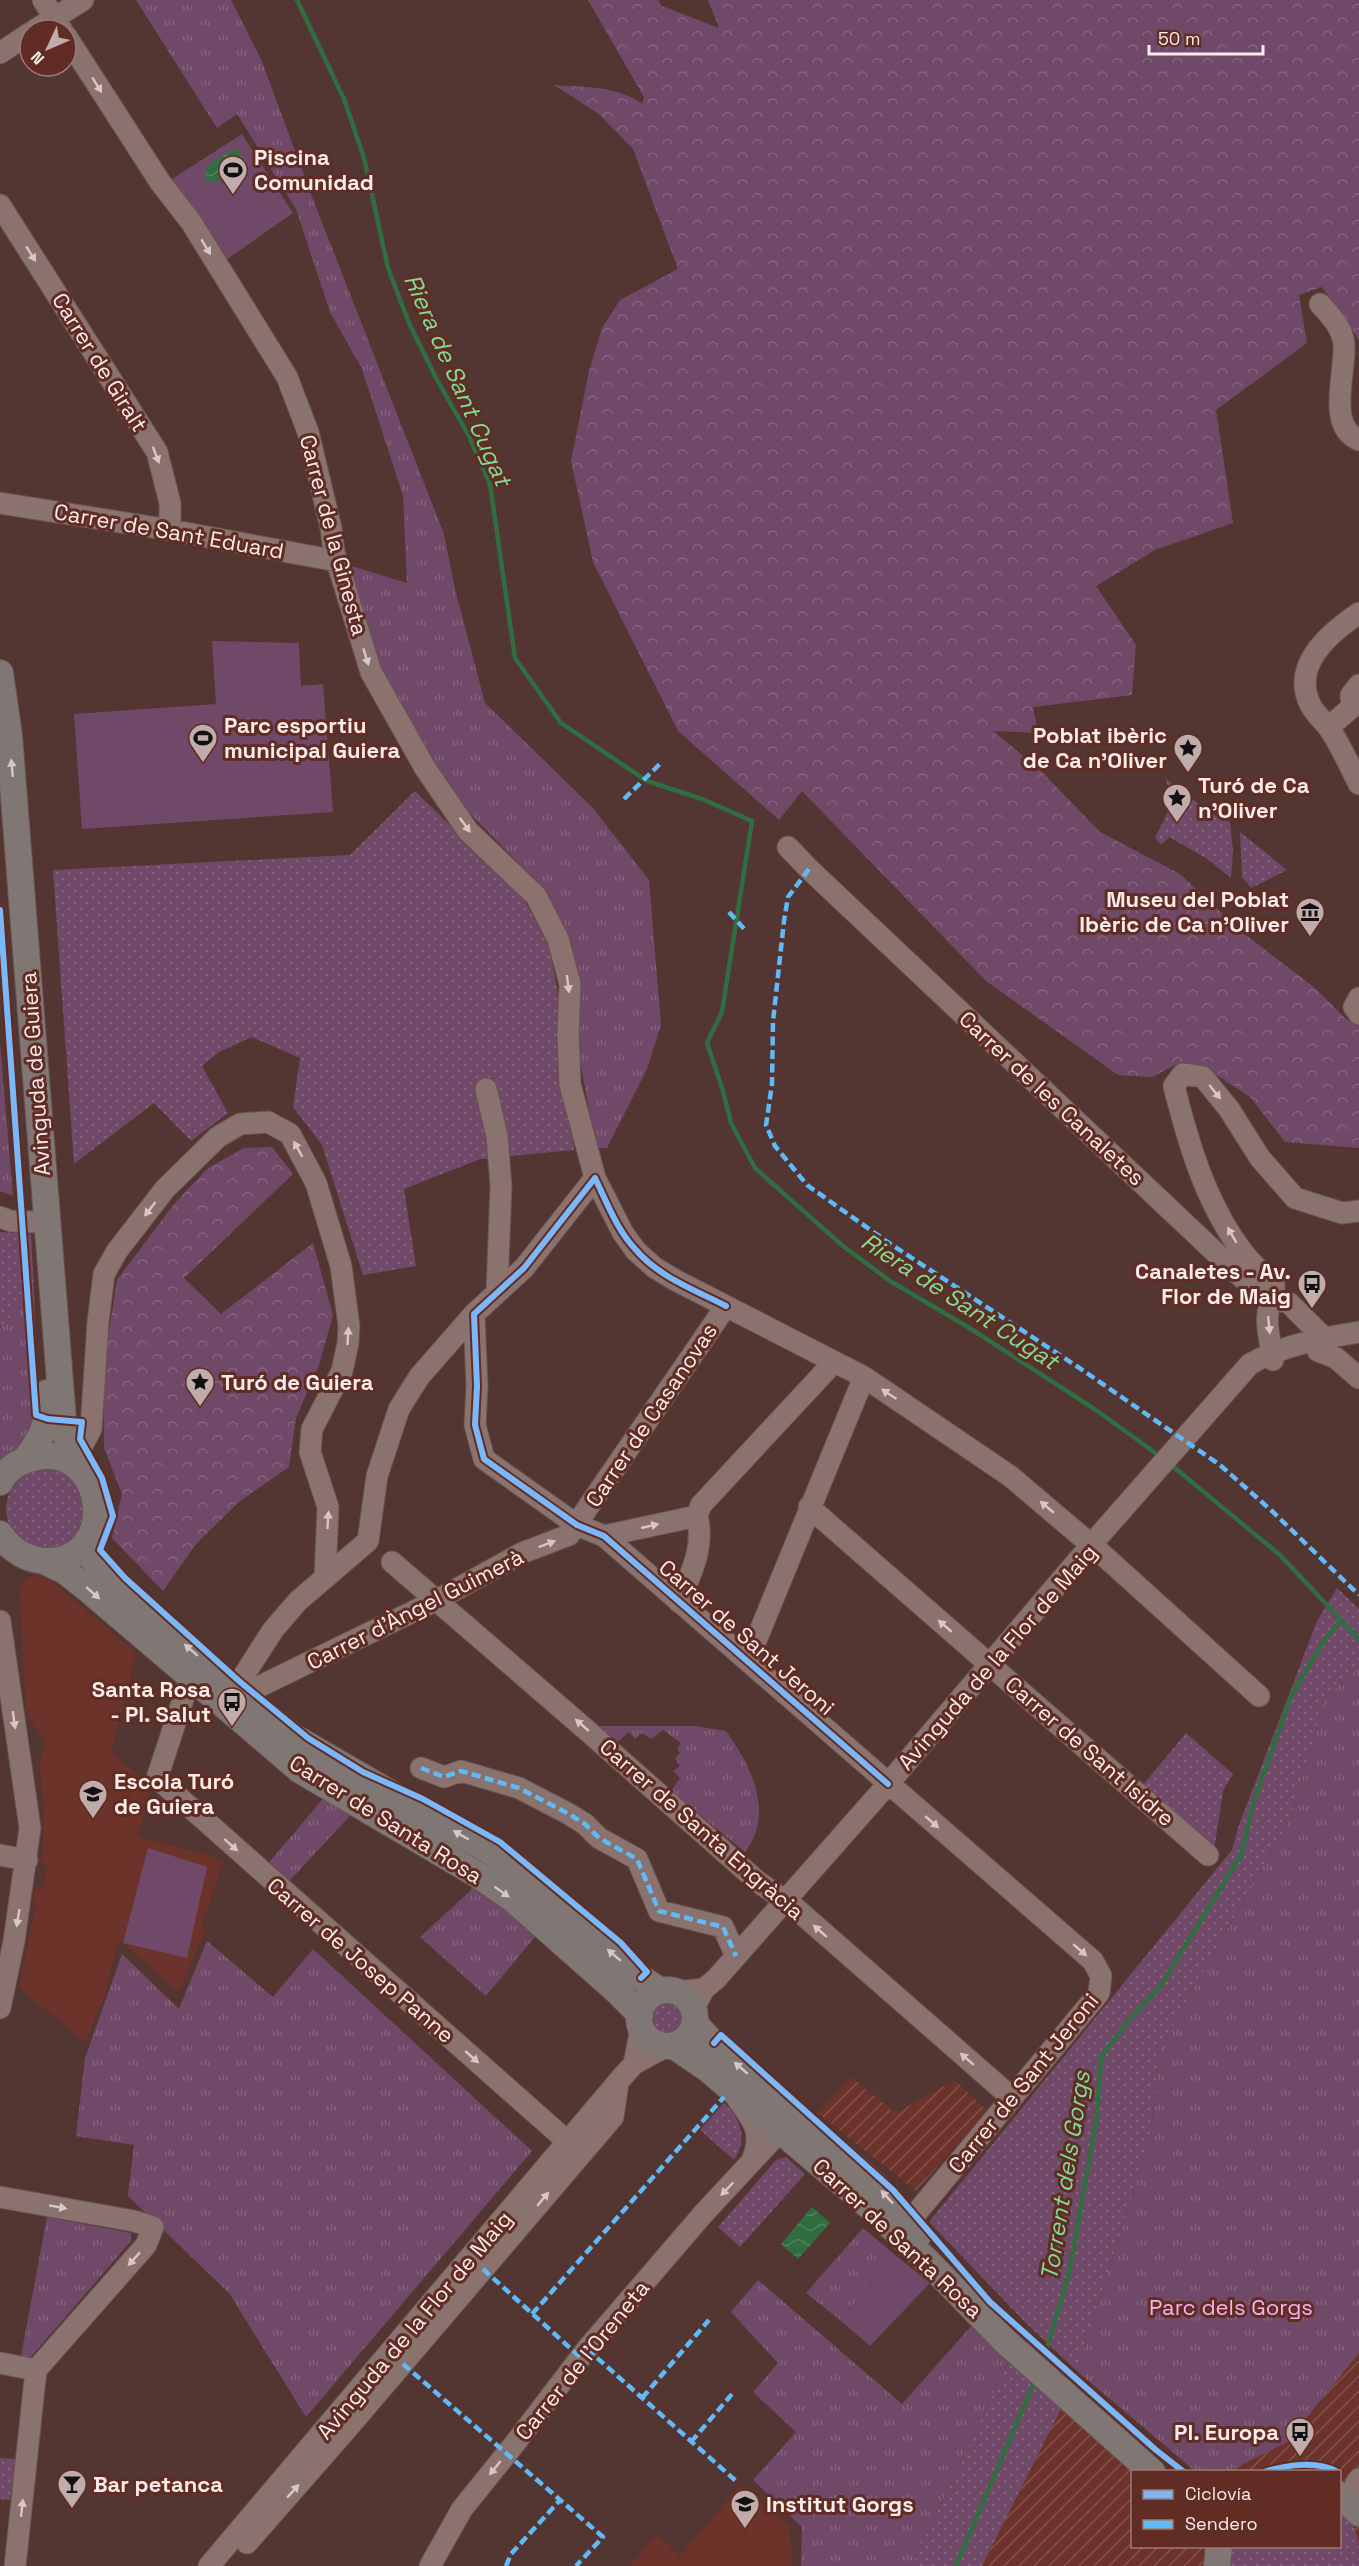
<svg xmlns="http://www.w3.org/2000/svg" width="1359" height="2566" font-family="'Space Grotesk',sans-serif">
  <style>
    .built { fill: #6c332a }
    .industrial { fill: url(#industrial-furrows) }
    .grass { fill: url(#grass-dots) }
    .forest { fill: url(#forest-crowns) }
    .park { fill: url(#park-tufts) }
    .pitch { fill: #704968 }
    .water { fill: url(#water-waves) }
    .lines { fill: none; stroke-linecap: round; stroke-linejoin: round }
    .stream { stroke: #306e41; stroke-width: 4.5 }
    .minor-casing { stroke: #695451; stroke-width: 23 }
    .major-casing { stroke: #695451; stroke-width: 28 }
    .minor { stroke: #8a726e; stroke-width: 21 }
    .major { stroke: #807774; stroke-width: 26 }
    .quiet { stroke: #60bafa; stroke-width: 4.5; stroke-dasharray: 9 4.5; stroke-linecap: butt }
    .cycleway-casing { stroke: #612c24; stroke-width: 10 }
    .cycleway { stroke: #7ab7fb; stroke-width: 6 }
    .oneway { fill: #d8c7c5 }
    .oneway2 { fill: #d5c9c7 }
    .labels { text-anchor: middle; dominant-baseline: central; stroke-width: 6; stroke-linejoin: round; paint-order: stroke }
    .poi-label { font-size: 22px; font-weight: bold; fill: #faecea; stroke: #612c24; text-anchor: start }
    .street-label { font-size: 22px; fill: #faecea; stroke: #612c24 }
    .park-label { font-size: 22px; fill: #f6b3ee; stroke: #612c24 }
    .water-label { font-size: 24px; font-style: italic; fill: #7ddd96; stroke: #612c24 }
  </style>
  <defs>
    <pattern id="industrial-furrows" width="10" height="10" patternUnits="userSpaceOnUse" patternTransform="scale(1.5)"><rect width="10" height="10" fill="#6c332a"/><path d="M-1 1l2-2M0 10L10 0M9 11l2-2" fill="none" stroke="#825149"/></pattern>
    <pattern id="grass-dots" width="8" height="8" patternUnits="userSpaceOnUse" patternTransform="scale(1.5)"><rect width="8" height="8" fill="#704968"/><path d="M2 2h.1M6 6h.1" fill="none" stroke="#85637e" stroke-width="1.8" stroke-linecap="round"/></pattern>
    <pattern id="forest-crowns" width="20" height="18" patternUnits="userSpaceOnUse" patternTransform="scale(1.5)"><rect width="20" height="18" fill="#704968"/><path d="M2 6a3 3 0 1 1 6 0M12 15a3 3 0 1 1 6 0" fill="none" stroke="#85637e"/></pattern>
    <pattern id="park-tufts" width="24" height="20" patternUnits="userSpaceOnUse" patternTransform="scale(1.5)"><rect width="24" height="20" fill="#704968"/><path d="M3 7l-1-3M5 7V3M7 7l1-3M15 17l-1-3M17 17v-4M19 17l1-3" fill="none" stroke="#85637e"/></pattern>
    <pattern id="water-waves" width="16" height="10" patternUnits="userSpaceOnUse" patternTransform="scale(1.5)"><rect width="16" height="10" fill="#306e41"/><path d="M0 5q4-4 8 0t8 0" fill="none" stroke="#4f835d"/></pattern>
  </defs>
  <rect width="100%" height="100%" fill="#533632"/>
  <path class="built" d="M39,1575L51,1581L137,1653L111,1752L151,1786L138,1836L224,1860L201,1928H206L179,1992L119,1940L104,1998L85,2042L19,1987L36,1903L32,1900L35,1887L42,1890L48,1867L40,1864L43,1850L44,1808L40,1770L41,1758L46,1744L26,1711L20,1601V1588L29,1576Z
    M740,2485L788,2525L793,2554L792,2566H630L657,2534L680,2556Z"/>
  <path class="industrial" d="M851,2077L892,2110L898,2112L955,2080L987,2111L916,2191L818,2113Z
    M1359,2353V2566H982L1061,2409L1137,2471L1132,2472V2546H1340V2472L1229,2471L1287,2442Z"/>
  <path class="grass" d="M1165,778L1212,814L1230,822L1233,851L1231,878L1206,858L1169,837L1161,845L1155,837C1167,814 1176,804 1165,778Z
    M415,791L521,894L549,945L557,989L574,1150L480,1159L404,1189L416,1266L363,1275L322,1145L293,1107L300,1058L252,1037L219,1052L202,1066L228,1113L191,1141L154,1103L74,1164L53,870L350,855Z
    M1240,832L1287,870L1251,888L1242,877Z
    M0,1232L31,1234L34,1290L0,1328Z
    M6 1509a40 40 0 1 1 80 0a40 40 0 1 1-80 0Z
    M1337,1588L1359,1609V1667L1325,1698L1292,1815L1160,2048L1150,2139L1077,2371L1026,2323L929,2222L1232,1850L1239,1825L1317,1621Z
    M1186,1733L1233,1774L1223,1791L1214,1850L1142,1786Z
    M651 2018a16 16 0 1 1 32 0a16 16 0 1 1-32 0Z
    M724,2103C742,2120 748,2139 734,2160L700,2130Z
    M786,2157L805,2174L740,2247L718,2227L776,2160Z
    M1009,2361L1061,2409L982,2566H911Z
    M0,2458L17,2459L10,2500L0,2499Z
    M1340,2508C1359,2531 1359,2535 1359,2566H1229L1231,2547L1340,2546Z"/>
  <path class="forest" d="M588,0H658L662,6L719,28L708,0H1359V340L1322,287L1299,295L1307,343L1216,410L1233,523L1155,550L1096,586L1136,645L1132,695L1033,707L1038,733L993,731L1038,768L1100,832L1180,874L1242,932L1315,988L1347,1020L1359,1025V1148L1285,1142L1250,1097L1212,1072L1177,1064L1152,1077L1118,1075L986,981L802,791L779,820L678,731L593,562L571,461L589,371L602,328L620,300L678,269L633,149L599,114L554,85C583,87 619,86 642,104L644,97Z
    M272,1147L293,1174L184,1278L221,1314L313,1243L333,1315L319,1365L296,1418L289,1467L240,1501L196,1544L163,1591L112,1538L122,1494L104,1448L103,1371L117,1280L174,1204L208,1168L244,1148Z"/>
  <path class="park" d="M136,0H231L261,59L314,202L444,534L454,585L485,703L592,807L649,880L661,1025L647,1069L607,1148H596L580,1061L572,944L533,878L459,802L380,674L348,565L407,583L403,496L362,369L330,312L296,209L237,114L217,128Z
    M0,1043L13,1196L0,1191Z
    M34,1290L37,1426C28,1441 17,1452 0,1459V1328Z
    M1359,1667V2353L1287,2442L1229,2471H1195L1077,2371L1150,2139L1160,2048L1292,1815L1325,1698Z
    M592,1726H695L726,1731C751,1765 775,1814 745,1852L671,1791L680,1778L673,1771L680,1766L675,1758L680,1753L677,1749L681,1743L663,1730L651,1739L642,1733L635,1739L629,1732L614,1745Z
    M331,1789L360,1805L281,1890L261,1872Z
    M478,1875L544,1926L486,1996L420,1937L470,1891Z
    M207,1941L273,1997L313,1949L532,2151L306,2417L229,2293L128,2196L134,2145L76,2136L85,2058L122,1954L179,2009Z
    M47,2217L131,2233V2241L30,2358L21,2356Z
    M863,2228L895,2255L840,2320L806,2293Z
    M758,2280L902,2404L974,2323L1009,2361L911,2566H801L802,2527L753,2480L796,2432L753,2392L778,2363L731,2312Z"/>
  <path class="pitch" d="M242,134L293,213L226,260L172,179Z
    M212,641L299,643L301,686L323,684L333,812L82,829L74,714L216,704Z
    M148,1848L207,1867L187,1958L123,1943Z
    M895,2255L930,2283L870,2346L840,2320Z"/>
  <path class="water" d="M237,148L246,163L218,182L206,181C200,163 224,156 237,148Z
    M812,2207L830,2223L798,2259L781,2244Z"/>
  <g class="lines">
    <path class="stream" d="M297,0L344,99L364,158L388,268L409,323L437,380L469,436L490,484L515,658L561,723L647,781L702,799L752,821L722,1012L707,1043L723,1091L731,1123L755,1168L843,1246L890,1281L968,1327L1096,1410L1161,1457
      M1170,1464L1280,1555L1359,1639
      M1042,2365L1069,2274L1097,2116L1101,2057L1129,2020L1160,1987L1241,1855L1254,1801L1292,1694L1324,1641L1340,1621
      M956,2566L1036,2378"/>
    <g class="minor-casing">
      <path id="minor" d="M43,0L62,30
        M35,30L83,0
        M66,36L160,182L191,222L287,377L308,432L331,528L334,552L371,672L425,768L468,831L536,896L558,939L570,984L568,1034L570,1084L595,1178L623,1233L636,1251L655,1268L677,1281L864,1377L1010,1476L1102,1554L1259,1696
        M0,53L30,33
        M0,205L157,452L170,503V530
        M1320,304C1330,315 1342,327 1344,344C1346,373 1326,426 1359,440
        M0,503L170,530L337,561
        M1359,613C1329,633 1290,666 1311,706C1316,715 1325,722 1331,731C1342,748 1350,767 1359,784
        M1352,707L1351,695L1359,685
        M1329,727L1352,707
        M788,847L809,869L1251,1286L1274,1299L1289,1303L1324,1338L1325,1349
        M1359,998L1354,1007L1359,1014
        M486,1089L497,1136L501,1186L497,1291
        M0,1217L11,1221L33,1222
        M1274,1299V1284C1262,1273 1248,1261 1239,1247C1205,1200 1188,1142 1174,1086L1183,1074L1203,1077L1229,1109L1260,1158L1295,1198L1342,1213L1359,1211
        M474,1314L477,1386L475,1425L484,1459L577,1525L604,1536L1093,1961L1101,1976L1099,1993L909,2222
        M1318,1351L1336,1358L1359,1378
        M1273,1360C1271,1343 1261,1312 1274,1299
        M73,1454L83,1444L91,1429L98,1322L104,1274L117,1251L165,1189L218,1137L240,1124L268,1122L290,1134L316,1183L341,1266L349,1326L348,1343L342,1371L312,1429L310,1452L328,1507L325,1578
        M809,1507L1208,1855
        M697,1516L701,1505L834,1362
        M604,1536L697,1516
        M392,1562L590,1733L757,1881L794,1907L1011,2097
        M679,1602C691,1573 705,1547 697,1516
        M0,1621L30,1828L14,1941L0,2008
        M748,1660L864,1377
        M190,1678L157,1778L568,2142
        M235,1689L273,1630L298,1601L368,1541L377,1476L399,1409L419,1377L474,1314L524,1268L595,1178
        M243,1697L250,1691L437,1600L522,1553L569,1535L726,1306
        M421,1768L444,1777L461,1771L519,1788L569,1814L585,1824L599,1838L637,1859L659,1911L723,1927L736,1956
        M0,1855L27,1860
        M677,1992L704,1989
        M694,2008L704,1989L716,1979L888,1784L1091,1545L1250,1364C1284,1345 1321,1338 1359,1332
        M634,2064L641,2028
        M738,2100C755,2122 763,2134 752,2161
        M0,2197L134,2221L153,2227L146,2245L36,2370
        M0,2363L36,2370
        M1354,2507L1356,2483L1359,2479
        M247,2543L346,2430L613,2117L618,2083
        M15,2566L36,2370
        M209,2566L623,2076L634,2064L667,2046
        M430,2566L462,2509L516,2442L587,2349L704,2213L781,2130L792,2122"/>
    </g>
    <g class="major-casing">
      <path id="major" d="M0,673L9,735L63,1420L69,1447L82,1472
        M25,1460C44,1435 49,1424 47,1393
        M0,1482C6,1469 18,1462 32,1458C104,1438 123,1558 49,1561C29,1561 11,1551 0,1534
        M87,1541L92,1558L109,1578L243,1697L292,1736L493,1853L539,1888L641,1978L660,1991
        M44,1561L65,1571L89,1590L300,1770L478,1875L513,1899L617,1991L640,2014
        M639 2018a28 28 0 1 1 56 0a28 28 0 1 1-56 0Z
        M695,2024L710,2040L875,2185L919,2234
        M674,2046L708,2069L874,2210L926,2260L1005,2341L1152,2472
        M1340,2495L1359,2513
        M1217,2566L1219,2546"/>
    </g>
    <use href="#minor" class="minor"/>
    <use href="#major" class="major"/>
    <path class="quiet" d="M624,799L661,763
      M809,869L788,897L784,921L773,1021L772,1084L766,1125L775,1146L807,1185L886,1241L1078,1367L1220,1465L1272,1511L1359,1595
      M729,912L746,931
      M421,1768L444,1777L461,1771L519,1788L569,1814L585,1824L599,1838L637,1859L659,1911L723,1927L736,1956
      M483,2269L580,2357
      M532,2314L724,2097
      M587,2349L736,2481
      M403,2364L603,2537L576,2566
      M642,2398L709,2320
      M691,2442L732,2394
      M506,2566L511,2554L560,2500"/>
    <g class="cycleway-casing">
      <path id="cycleway" d="M0,910L36,1415L48,1419L82,1422L80,1439L102,1478L113,1516L100,1550L125,1578L239,1681L308,1738L363,1772L423,1799L500,1842L621,1943L647,1972L641,1978
        M726,1306C695,1290 659,1277 636,1250C617,1230 607,1203 595,1178L524,1268L474,1314L477,1386L475,1425L484,1459L577,1525L604,1536L888,1784
        M714,2043L721,2035L893,2190L990,2302L1156,2450L1184,2472
        M1264,2472C1286,2465 1317,2460 1338,2472"/>
    </g>
    <use href="#cycleway" class="cycleway"/>
  </g>
  <defs><path id="oneway-solid" d="M-6-.8H1V-3.2L6.5 0L1 3.2V.8H-6Z" transform="scale(1.5)"/></defs>
  <g class="oneway">
    <use href="#oneway-solid" transform="translate(97 85) rotate(58)"/>
    <use href="#oneway-solid" transform="translate(206 247) rotate(59)"/>
    <use href="#oneway-solid" transform="translate(31 254) rotate(58)"/>
    <use href="#oneway-solid" transform="translate(156 455) rotate(69)"/>
    <use href="#oneway-solid" transform="translate(366 657) rotate(73)"/>
    <use href="#oneway-solid" transform="translate(465 825) rotate(54)"/>
    <use href="#oneway-solid" transform="translate(568 984) rotate(83)"/>
    <use href="#oneway-solid" transform="translate(1215 1092) rotate(51)"/>
    <use href="#oneway-solid" transform="translate(298 1149) rotate(-119)"/>
    <use href="#oneway-solid" transform="translate(150 1209) rotate(128)"/>
    <use href="#oneway-solid" transform="translate(1232 1235) rotate(-120)"/>
    <use href="#oneway-solid" transform="translate(1269 1325) rotate(84)"/>
    <use href="#oneway-solid" transform="translate(348 1336) rotate(-87)"/>
    <use href="#oneway-solid" transform="translate(889 1394) rotate(-146)"/>
    <use href="#oneway-solid" transform="translate(1047 1507) rotate(-140)"/>
    <use href="#oneway-solid" transform="translate(328 1520) rotate(-86)"/>
    <use href="#oneway-solid" transform="translate(650 1526) rotate(-13)"/>
    <use href="#oneway-solid" transform="translate(547 1544) rotate(-21)"/>
    <use href="#oneway-solid" transform="translate(945 1626) rotate(-139)"/>
    <use href="#oneway-solid" transform="translate(14 1720) rotate(82)"/>
    <use href="#oneway-solid" transform="translate(582 1725) rotate(-139)"/>
    <use href="#oneway-solid" transform="translate(932 1822) rotate(41)"/>
    <use href="#oneway-solid" transform="translate(231 1845) rotate(42)"/>
    <use href="#oneway-solid" transform="translate(18 1918) rotate(99)"/>
    <use href="#oneway-solid" transform="translate(820 1931) rotate(-139)"/>
    <use href="#oneway-solid" transform="translate(1080 1950) rotate(41)"/>
    <use href="#oneway-solid" transform="translate(472 2057) rotate(41)"/>
    <use href="#oneway-solid" transform="translate(967 2059) rotate(-139)"/>
    <use href="#oneway-solid" transform="translate(727 2189) rotate(134)"/>
    <use href="#oneway-solid" transform="translate(543 2199) rotate(-50)"/>
    <use href="#oneway-solid" transform="translate(58 2207) rotate(10)"/>
    <use href="#oneway-solid" transform="translate(134 2259) rotate(132)"/>
    <use href="#oneway-solid" transform="translate(495 2468) rotate(129)"/>
    <use href="#oneway-solid" transform="translate(293 2491) rotate(-49)"/>
    <use href="#oneway-solid" transform="translate(22 2508) rotate(-84)"/>
  </g>
  <g class="oneway2">
    <use href="#oneway-solid" transform="translate(12 768) rotate(-95)"/>
    <use href="#oneway-solid" transform="translate(93 1593) rotate(41)"/>
    <use href="#oneway-solid" transform="translate(191 1650) rotate(-139)"/>
    <use href="#oneway-solid" transform="translate(461 1835) rotate(-150)"/>
    <use href="#oneway-solid" transform="translate(502 1892) rotate(35)"/>
    <use href="#oneway-solid" transform="translate(614 1955) rotate(-139)"/>
    <use href="#oneway-solid" transform="translate(741 2068) rotate(-139)"/>
    <use href="#oneway-solid" transform="translate(887 2197) rotate(-133)"/>
  </g>
  <defs>
    <g id="stadium-pin" transform="scale(1.5)"><path d="M0 17L-7.5 6A9.5 9.5 0 1 1 7.5 6Z" fill="#c0acaa" stroke="#612c24"/><path d="M0-5a6.5 5 0 1 0 0 10a6.5 5 0 1 0 0-10ZM-3.5-1.8h7v3.6h-7Z" fill="#111"/></g>
    <g id="sight-pin" transform="scale(1.5)"><path d="M0 17L-7.5 6A9.5 9.5 0 1 1 7.5 6Z" fill="#c0acaa" stroke="#612c24"/><path d="M0-6L1.8-2.2L6-1.7L2.9 1.2L3.7 5.4L0 3.3L-3.7 5.4L-2.9 1.2L-6-1.7L-1.8-2.2Z" fill="#111"/></g>
    <g id="museum-pin" transform="scale(1.5)"><path d="M0 17L-7.5 6A9.5 9.5 0 1 1 7.5 6Z" fill="#c0acaa" stroke="#612c24"/><path d="M0-6L6-3V-2H-6V-3ZM-5-1h2V3h-2ZM-1-1h2V3h-2ZM3-1h2V3H3ZM-6 4H6V6H-6Z" fill="#111"/></g>
    <g id="bus-pin" transform="scale(1.5)"><path d="M0 17L-7.5 6A9.5 9.5 0 1 1 7.5 6Z" fill="#c0acaa" stroke="#612c24"/><path d="M-5-6H5V4H4V6H2V4H-2V6H-4V4H-5ZM-3.5-4V0h7V-4ZM-3.5 1.2v1.5H-2V1.2ZM2 1.2v1.5H3.5V1.2Z" fill="#111"/></g>
    <g id="school-pin" transform="scale(1.5)"><path d="M0 17L-7.5 6A9.5 9.5 0 1 1 7.5 6Z" fill="#c0acaa" stroke="#612c24"/><path d="M0-5L7-2L0 1L-7-2ZM-4 1L0 2.5L4 1V4Q0 6-4 4Z" fill="#111"/></g>
    <g id="bar-pin" transform="scale(1.5)"><path d="M0 17L-7.5 6A9.5 9.5 0 1 1 7.5 6Z" fill="#c0acaa" stroke="#612c24"/><path d="M-6-5H6L.8 .8V4.5H3.5V6h-7V4.5H-.8V.8Z" fill="#111"/></g>
  </defs>
  <g fill-rule="evenodd">
    <use href="#stadium-pin" x="233" y="170"/>
    <use href="#stadium-pin" x="203" y="738"/>
    <use href="#sight-pin" x="1188" y="748"/>
    <use href="#sight-pin" x="1177" y="798"/>
    <use href="#museum-pin" x="1310" y="912"/>
    <use href="#bus-pin" x="1312" y="1284"/>
    <use href="#sight-pin" x="200" y="1382"/>
    <use href="#bus-pin" x="232" y="1702"/>
    <use href="#school-pin" x="93" y="1794"/>
    <use href="#bus-pin" x="1300" y="2432"/>
    <use href="#bar-pin" x="72" y="2484"/>
    <use href="#school-pin" x="745" y="2504"/>
  </g>
  <g class="labels">
    <g class="poi-label">
      <text x="254" y="157">Piscina<tspan x="254" dy="25">Comunidad</tspan></text>
      <text x="224" y="725">Parc esportiu<tspan x="224" dy="25">municipal Guiera</tspan></text>
      <text x="1167" y="735" text-anchor="end">Poblat ibèric<tspan x="1167" dy="25">de Ca n'Oliver</tspan></text>
      <text x="1198" y="785">Turó de Ca<tspan x="1198" dy="25">n'Oliver</tspan></text>
      <text x="1289" y="899" text-anchor="end">Museu del Poblat<tspan x="1289" dy="25">Ibèric de Ca n'Oliver</tspan></text>
      <text x="1291" y="1271" text-anchor="end">Canaletes - Av.<tspan x="1291" dy="25">Flor de Maig</tspan></text>
      <text x="221" y="1382">Turó de Guiera</text>
      <text x="211" y="1689" text-anchor="end">Santa Rosa<tspan x="211" dy="25">- Pl. Salut</tspan></text>
      <text x="114" y="1781">Escola Turó<tspan x="114" dy="25">de Guiera</tspan></text>
      <text x="1279" y="2432" text-anchor="end">Pl. Europa</text>
      <text x="93" y="2484">Bar petanca</text>
      <text x="766" y="2504">Institut Gorgs</text>
    </g>
    <g class="street-label">
      <text transform="translate(100 362) rotate(58)">Carrer de Giralt</text>
      <text transform="translate(169 531) rotate(10)">Carrer de Sant Eduard</text>
      <text transform="translate(334 535) rotate(75)">Carrer de la Ginesta</text>
      <text transform="translate(35 1074) rotate(-94)">Avinguda de Guiera</text>
      <text transform="translate(1052 1098) rotate(43)">Carrer de les Canaletes</text>
      <text transform="translate(651 1415) rotate(-56)">Carrer de Casanovas</text>
      <text transform="translate(415 1609) rotate(-27)">Carrer d'Àngel Guimerà</text>
      <text transform="translate(747 1637) rotate(41)">Carrer de Sant Jeroni</text>
      <text transform="translate(997 1657) rotate(-49)">Avinguda de la Flor de Maig</text>
      <text transform="translate(1090 1751) rotate(41)">Carrer de Sant Isidre</text>
      <text transform="translate(386 1819) rotate(32)">Carrer de Santa Rosa</text>
      <text transform="translate(702 1829) rotate(41)">Carrer de Santa Engràcia</text>
      <text transform="translate(361 1960) rotate(41)">Carrer de Josep Panne</text>
      <text transform="translate(1023 2083) rotate(-51)">Carrer de Sant Jeroni</text>
      <text transform="translate(898 2238) rotate(43)">Carrer de Santa Rosa</text>
      <text transform="translate(414 2325) rotate(-50)">Avinguda de la Flor de Maig</text>
      <text transform="translate(582 2360) rotate(-51)">Carrer de l'Oreneta</text>
    </g>
    <g class="park-label">
      <text x="1231" y="2307">Parc dels Gorgs</text>
    </g>
    <g class="water-label">
      <text transform="translate(458 380) rotate(66)">Riera de Sant Cugat</text>
      <text transform="translate(960 1301) rotate(33)">Riera de Sant Cugat</text>
      <text transform="translate(1065 2176) rotate(-81)">Torrent dels Gorgs</text>
    </g>
  </g>
  <rect x="1131" y="2470" width="210" height="78" fill="#612c24" stroke="#9e7973" stroke-width="1.5"/>
  <rect x="1143" y="2490" width="30" height="9" fill="#7ab7fb" stroke="#9e7973" stroke-width="1.5"/>
  <text x="1185" y="2500" font-size="18" fill="#faecea">Ciclovía</text>
  <rect x="1143" y="2520" width="30" height="9" fill="#60bafa" stroke="#9e7973" stroke-width="1.5"/>
  <text x="1185" y="2530" font-size="18" fill="#faecea">Sendero</text>
  <g transform="translate(48 48) rotate(226)"><circle r="28" fill="#612c24" stroke="#9e7973" stroke-width="1.5"/>
  <path d="M0-4.5L10 22L0 15L-10 22Z" fill="#c0acaa"/>
  <text y="-9" font-size="16" font-weight="bold" text-anchor="middle" fill="#faecea">N</text>
  </g>
  <path d="M1149 45v9h114v-9" fill="none" stroke="#faecea" stroke-width="3"/>
  <text x="1158" y="45" font-size="18" fill="#faecea" stroke="#612c24" stroke-width="4.5" paint-order="stroke">50 m</text>
</svg>
